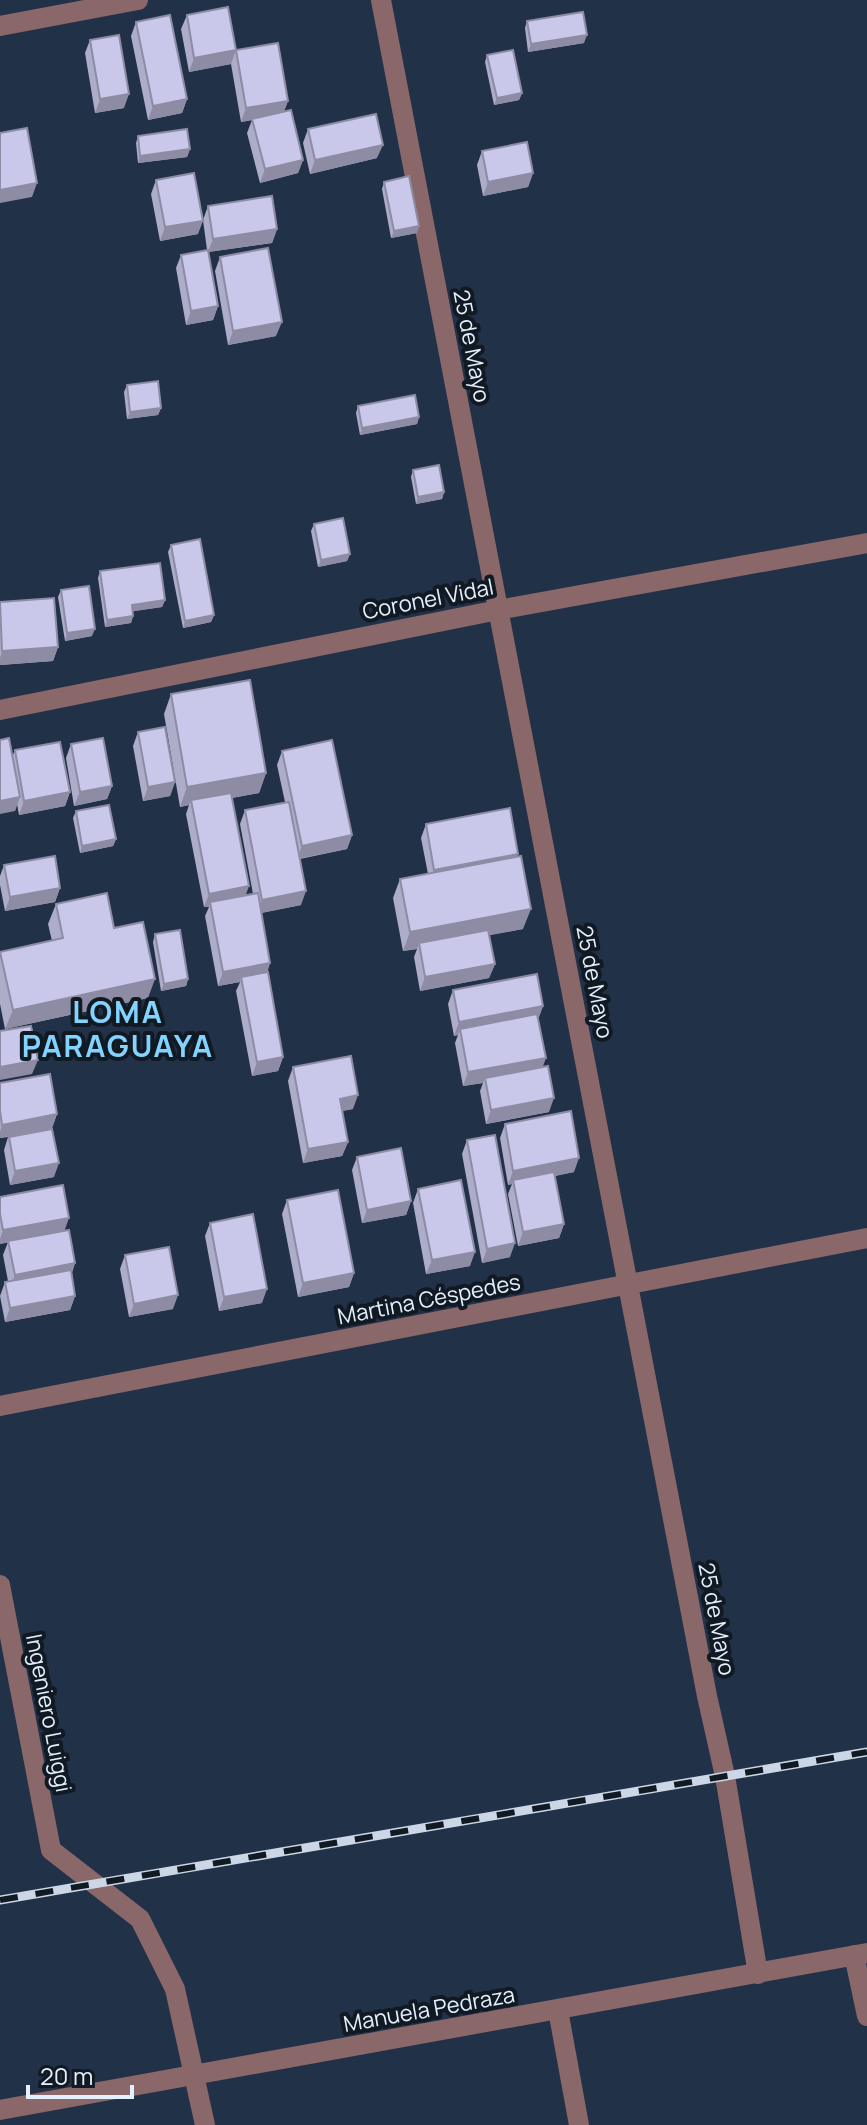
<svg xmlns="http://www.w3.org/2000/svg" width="867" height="2125" font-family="Manrope,sans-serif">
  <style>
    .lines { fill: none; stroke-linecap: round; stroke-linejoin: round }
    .minor { stroke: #8a6769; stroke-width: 20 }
    .rail-casing { stroke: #cbd7e7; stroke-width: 9 }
    .rail { stroke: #111923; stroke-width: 6; stroke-dasharray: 18; stroke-linecap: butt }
    .wall { fill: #adacc9 }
    .shaded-wall { fill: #8d8ca4 }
    .building { fill: #c9c8ea; stroke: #8d8ca4; stroke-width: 2 }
    .labels { text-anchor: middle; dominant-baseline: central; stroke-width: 8; stroke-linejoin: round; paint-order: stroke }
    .street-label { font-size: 22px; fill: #e5f0ff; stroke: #111923 }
    .district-label { font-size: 30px; font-weight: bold; letter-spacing: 2px; fill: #83d3ff; stroke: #111923 }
  </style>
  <rect width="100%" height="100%" fill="#213148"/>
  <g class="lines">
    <path class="minor" d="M381,0L707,1696L725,1776L758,1974
      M0,26L138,0
      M0,710L498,610L867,543
      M0,1406L867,1238
      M0,1585L51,1850L140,1919L175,1989L205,2125
      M854,1955L867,2016
      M558,2010L579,2125
      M0,2110L867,1953"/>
    <g class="rail-casing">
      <path id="rail" d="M0,1900L867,1752"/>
    </g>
    <use href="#rail" class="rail"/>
  </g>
  <path class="wall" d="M187,15L236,50L288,101L284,111L303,160L298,173L260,183L247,133L252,120L241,122L231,64L189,72L181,29Z
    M527,21L584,43L528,52L525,28Z
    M136,22L187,99L182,113L148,120L131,36Z
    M90,40L124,108L95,113L85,53Z
    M487,55L522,93L519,100L494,105L485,62Z
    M308,129L377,158L310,174L303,143Z
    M138,136L190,149L187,157L138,163L136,143Z
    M482,151L533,173L528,187L483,196L477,165Z
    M156,180L198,234L160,241L151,194Z
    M384,182L417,233L391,238L382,189Z
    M208,206L277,229L272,243L208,252L218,306L213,320L186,325L176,268L181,255L207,250L203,220Z
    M220,257L276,336L228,345L215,271Z
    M127,385L161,408L158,415L127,419L124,392Z
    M358,406L419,417L417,424L360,435L356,413Z
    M413,470L444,492L442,499L416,504L411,477Z
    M314,524L350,554L347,561L318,567L311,531Z
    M171,545L214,615L211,622L183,628L168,552Z
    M100,571L165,600L162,607L133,611V616L131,623L105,627L98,578Z
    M61,590L92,636L65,641L58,597Z
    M0,602L58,647L53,661L0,665Z
    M171,694L266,773L259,793L232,798L246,895L253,894L240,824L245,810L285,802L277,765L282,751L352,835L347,849L300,859L301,905L261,913L270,963L267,973L283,1057L278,1071L252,1076L236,991L240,982L218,986L205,916L209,907H204L186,814L189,805L180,807L164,714Z
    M138,732L175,782L170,796L143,801L133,746Z
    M71,744L112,786L107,799L74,806L66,758Z
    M15,750L70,792L65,806L19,815L17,804L15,811L12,757Z
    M76,811L116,839L113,846L80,853L73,818Z
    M426,824L518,856L523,929L489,935L495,964L489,978L420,991L414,957L417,949L403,951L393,898L400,879L428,874L421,838Z
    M4,865L60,888L55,902L5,911L0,885V876Z
    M56,904L114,928L148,998L5,1029L0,1004V952L52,941L48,924Z
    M155,934L188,979L186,986L161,991L153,942Z
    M453,990L543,1006L538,1019L542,1067L549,1112L486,1124L480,1091L483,1083L463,1086L455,1043L458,1035L454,1036L448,1004Z
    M293,1067L353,1109L342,1111L348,1142L342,1156L303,1163L288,1081Z
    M0,1083L57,1114L52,1128L54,1177L10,1185L4,1150L8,1137L0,1138Z
    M505,1124L574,1172L555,1176L564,1224L559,1238L518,1246L508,1194L512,1184L508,1185L500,1138Z
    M467,1140L510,1257L482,1263L462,1154Z
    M357,1157L411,1201L406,1215L362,1223L352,1170Z
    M418,1189L470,1266L426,1274L413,1203Z
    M0,1197L64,1231L75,1263L72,1273L75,1296L70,1310L5,1322L0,1296L5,1282L8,1281L3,1255L8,1242L0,1244Z
    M287,1200L354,1273L349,1287L298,1297L282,1214Z
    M210,1223L262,1303L219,1311L205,1236Z
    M125,1255L173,1309L129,1317L120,1269Z"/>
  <path class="shaded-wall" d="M587,35L584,43L528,52L531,44Z
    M236,50L231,64L189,72L194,58Z
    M522,93L519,100L494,105L497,98Z
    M129,94L124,108L95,113L100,99Z
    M187,99L182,113L148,120L153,106Z
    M288,101L283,114L241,122L246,108Z
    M383,145L377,158L310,174L315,160Z
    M190,149L187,157L138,163L140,156Z
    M303,160L298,173L260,183L265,169Z
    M533,173L528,187L483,196L488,182Z
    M37,183L32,197L0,203V190Z
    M203,221L198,234L160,241L165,227Z
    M419,226L417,233L391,238L394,231Z
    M277,229L272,243L208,252L213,239Z
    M218,306L213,320L186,325L191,311Z
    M282,322L276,336L228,345L233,331Z
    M161,408L158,415L127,419L130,412Z
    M419,417L417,424L360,435L362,428Z
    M444,492L442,499L416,504L418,497Z
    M350,554L347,561L318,567L321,560Z
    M165,600L162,607L129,612L132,605Z
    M214,615L211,622L183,628L185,621Z
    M133,616L131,623L105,627L107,620Z
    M95,629L92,636L65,641L67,633Z
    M58,647L53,661L0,665V658L2,651Z
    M266,773L259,793L192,805L191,800L189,805L180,807L187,787Z
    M175,782L170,796L143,801L148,787Z
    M112,786L107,799L74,806L80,792Z
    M70,792L65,806L19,815L24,801Z
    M20,797L15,811L0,814V801Z
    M352,835L347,849L297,859L302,846Z
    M116,839L113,846L80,853L82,846Z
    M518,854L513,868L429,884L434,870Z
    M249,886L244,900L210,902L209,907H204L209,894Z
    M60,888L55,902L5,911L10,897Z
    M306,891L301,905L256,914L262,900Z
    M531,909L523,929L420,948L419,943L417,949L403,951L410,932Z
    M270,963L265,977H241L240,982L218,986L223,972Z
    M495,964L489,978L420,991L425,977Z
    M155,979L148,998L5,1029L13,1010Z
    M188,979L186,986L161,991L164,984Z
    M543,1006L538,1020L460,1029L458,1035L454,1036L459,1022Z
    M283,1057L278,1071L252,1076L257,1062Z
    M546,1058L541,1072L485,1078L483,1083L463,1086L468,1072Z
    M38,1060L32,1074L0,1080V1067Z
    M358,1095L353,1109L335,1112L340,1099Z
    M554,1098L549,1112L486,1124L491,1110Z
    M57,1114L52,1128L0,1138V1132L2,1125Z
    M348,1142L342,1156L303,1163L308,1149Z
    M579,1158L574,1172L514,1184L513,1180L512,1184L508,1185L513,1171Z
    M59,1163L54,1177L10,1185L15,1171Z
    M411,1201L406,1215L362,1223L367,1210Z
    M69,1218L64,1232L0,1244V1239L3,1230Z
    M564,1224L559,1238L518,1246L523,1232Z
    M515,1243L510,1257L482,1263L487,1249Z
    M475,1252L470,1266L426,1274L432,1260Z
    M75,1263L70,1277L10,1288L15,1275Z
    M354,1273L349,1287L298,1297L303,1283Z
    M267,1289L262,1303L219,1311L224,1297Z
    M178,1295L173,1309L129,1317L134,1304Z
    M75,1296L70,1310L5,1322L10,1308Z"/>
  <path class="building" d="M228,7L236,50L194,58L187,15Z
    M583,12L587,35L531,44L527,21Z
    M170,15L187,99L153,106L136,22Z
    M119,35L129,94L100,99L90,40Z
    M278,43L288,101L246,108L236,50Z
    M513,50L522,93L497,98L487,55Z
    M291,110L303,160L265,169L252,119Z
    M376,114L383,145L315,160L308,129Z
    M27,128L37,183L0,190V133Z
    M187,129L190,149L140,156L138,136Z
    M527,142L533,173L488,182L482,151Z
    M194,173L203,221L165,227L156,180Z
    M409,176L419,226L394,231L384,182Z
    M272,196L277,229L213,239L208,206Z
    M268,248L282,322L233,331L220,257Z
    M208,250L218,306L191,311L181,255Z
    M158,381L161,408L130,412L127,385Z
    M415,395L419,417L362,428L358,406Z
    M439,465L444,492L418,497L413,470Z
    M343,518L350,554L321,560L314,524Z
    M200,539L214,615L185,621L171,545Z
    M160,563L165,600L132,605L133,616L107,620L100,571Z
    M89,586L95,629L67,633L61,590Z
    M54,598L58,647L2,651L0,602Z
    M250,680L266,773L187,787L171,694Z
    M165,727L175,782L148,787L138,732Z
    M9,738L20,797L0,801V740Z
    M103,738L112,786L80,792L71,744Z
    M332,740L352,835L302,846L282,751Z
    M60,742L70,792L24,801L15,750Z
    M231,793L249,886L209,894L191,800Z
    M289,802L306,891L262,900L245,810Z
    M109,805L116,839L82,846L76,811Z
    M510,808L518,854L434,870L426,824Z
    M55,856L60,888L10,897L4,865Z
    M521,856L531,909L410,932L400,879Z
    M107,893L114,928L143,922L155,979L13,1010L0,952L63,938L56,904Z
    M258,893L270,963L223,972L210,902Z
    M180,930L188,979L164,984L155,934Z
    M488,930L495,964L425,977L419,943Z
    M268,972L283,1057L257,1062L241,977Z
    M537,974L543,1006L459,1022L453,990Z
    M537,1014L546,1058L468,1072L460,1029Z
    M31,1026L38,1060L0,1067V1031Z
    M351,1056L358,1095L340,1099L348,1142L308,1149L293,1067Z
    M548,1066L554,1098L491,1110L485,1078Z
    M50,1074L57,1114L2,1125L0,1111V1083Z
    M571,1111L579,1158L513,1171L505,1124Z
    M52,1129L59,1163L15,1171L9,1137Z
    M495,1135L515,1243L487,1249L467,1140Z
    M401,1148L411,1201L367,1210L357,1157Z
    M554,1172L564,1224L523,1232L513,1180Z
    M461,1180L475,1252L432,1260L418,1189Z
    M63,1185L69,1218L3,1230L0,1214V1197Z
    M338,1190L354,1273L303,1283L287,1200Z
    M253,1214L267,1289L224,1297L210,1223Z
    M69,1230L75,1263L15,1275L8,1241Z
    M169,1247L178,1295L134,1304L125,1255Z
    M71,1270L75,1296L10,1308L5,1282Z"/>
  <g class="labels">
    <g class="street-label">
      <text transform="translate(472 346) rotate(79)">25 de Mayo</text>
      <text transform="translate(428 599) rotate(-11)">Coronel Vidal</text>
      <text transform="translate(595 982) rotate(79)">25 de Mayo</text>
      <text transform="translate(429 1299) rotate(-11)">Martina Céspedes</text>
      <text transform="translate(717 1619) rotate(79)">25 de Mayo</text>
      <text transform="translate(49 1713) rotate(79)">Ingeniero Luiggi</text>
      <text transform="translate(429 2009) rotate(-10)">Manuela Pedraza</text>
    </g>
    <g class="district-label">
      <text x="118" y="1011">LOMA<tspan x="118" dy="34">PARAGUAYA</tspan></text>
    </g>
  </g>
  <path d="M28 2085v12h104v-12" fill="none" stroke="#e5f0ff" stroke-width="4"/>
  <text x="40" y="2085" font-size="24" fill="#e5f0ff" stroke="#111923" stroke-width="6" paint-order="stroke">20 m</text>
</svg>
